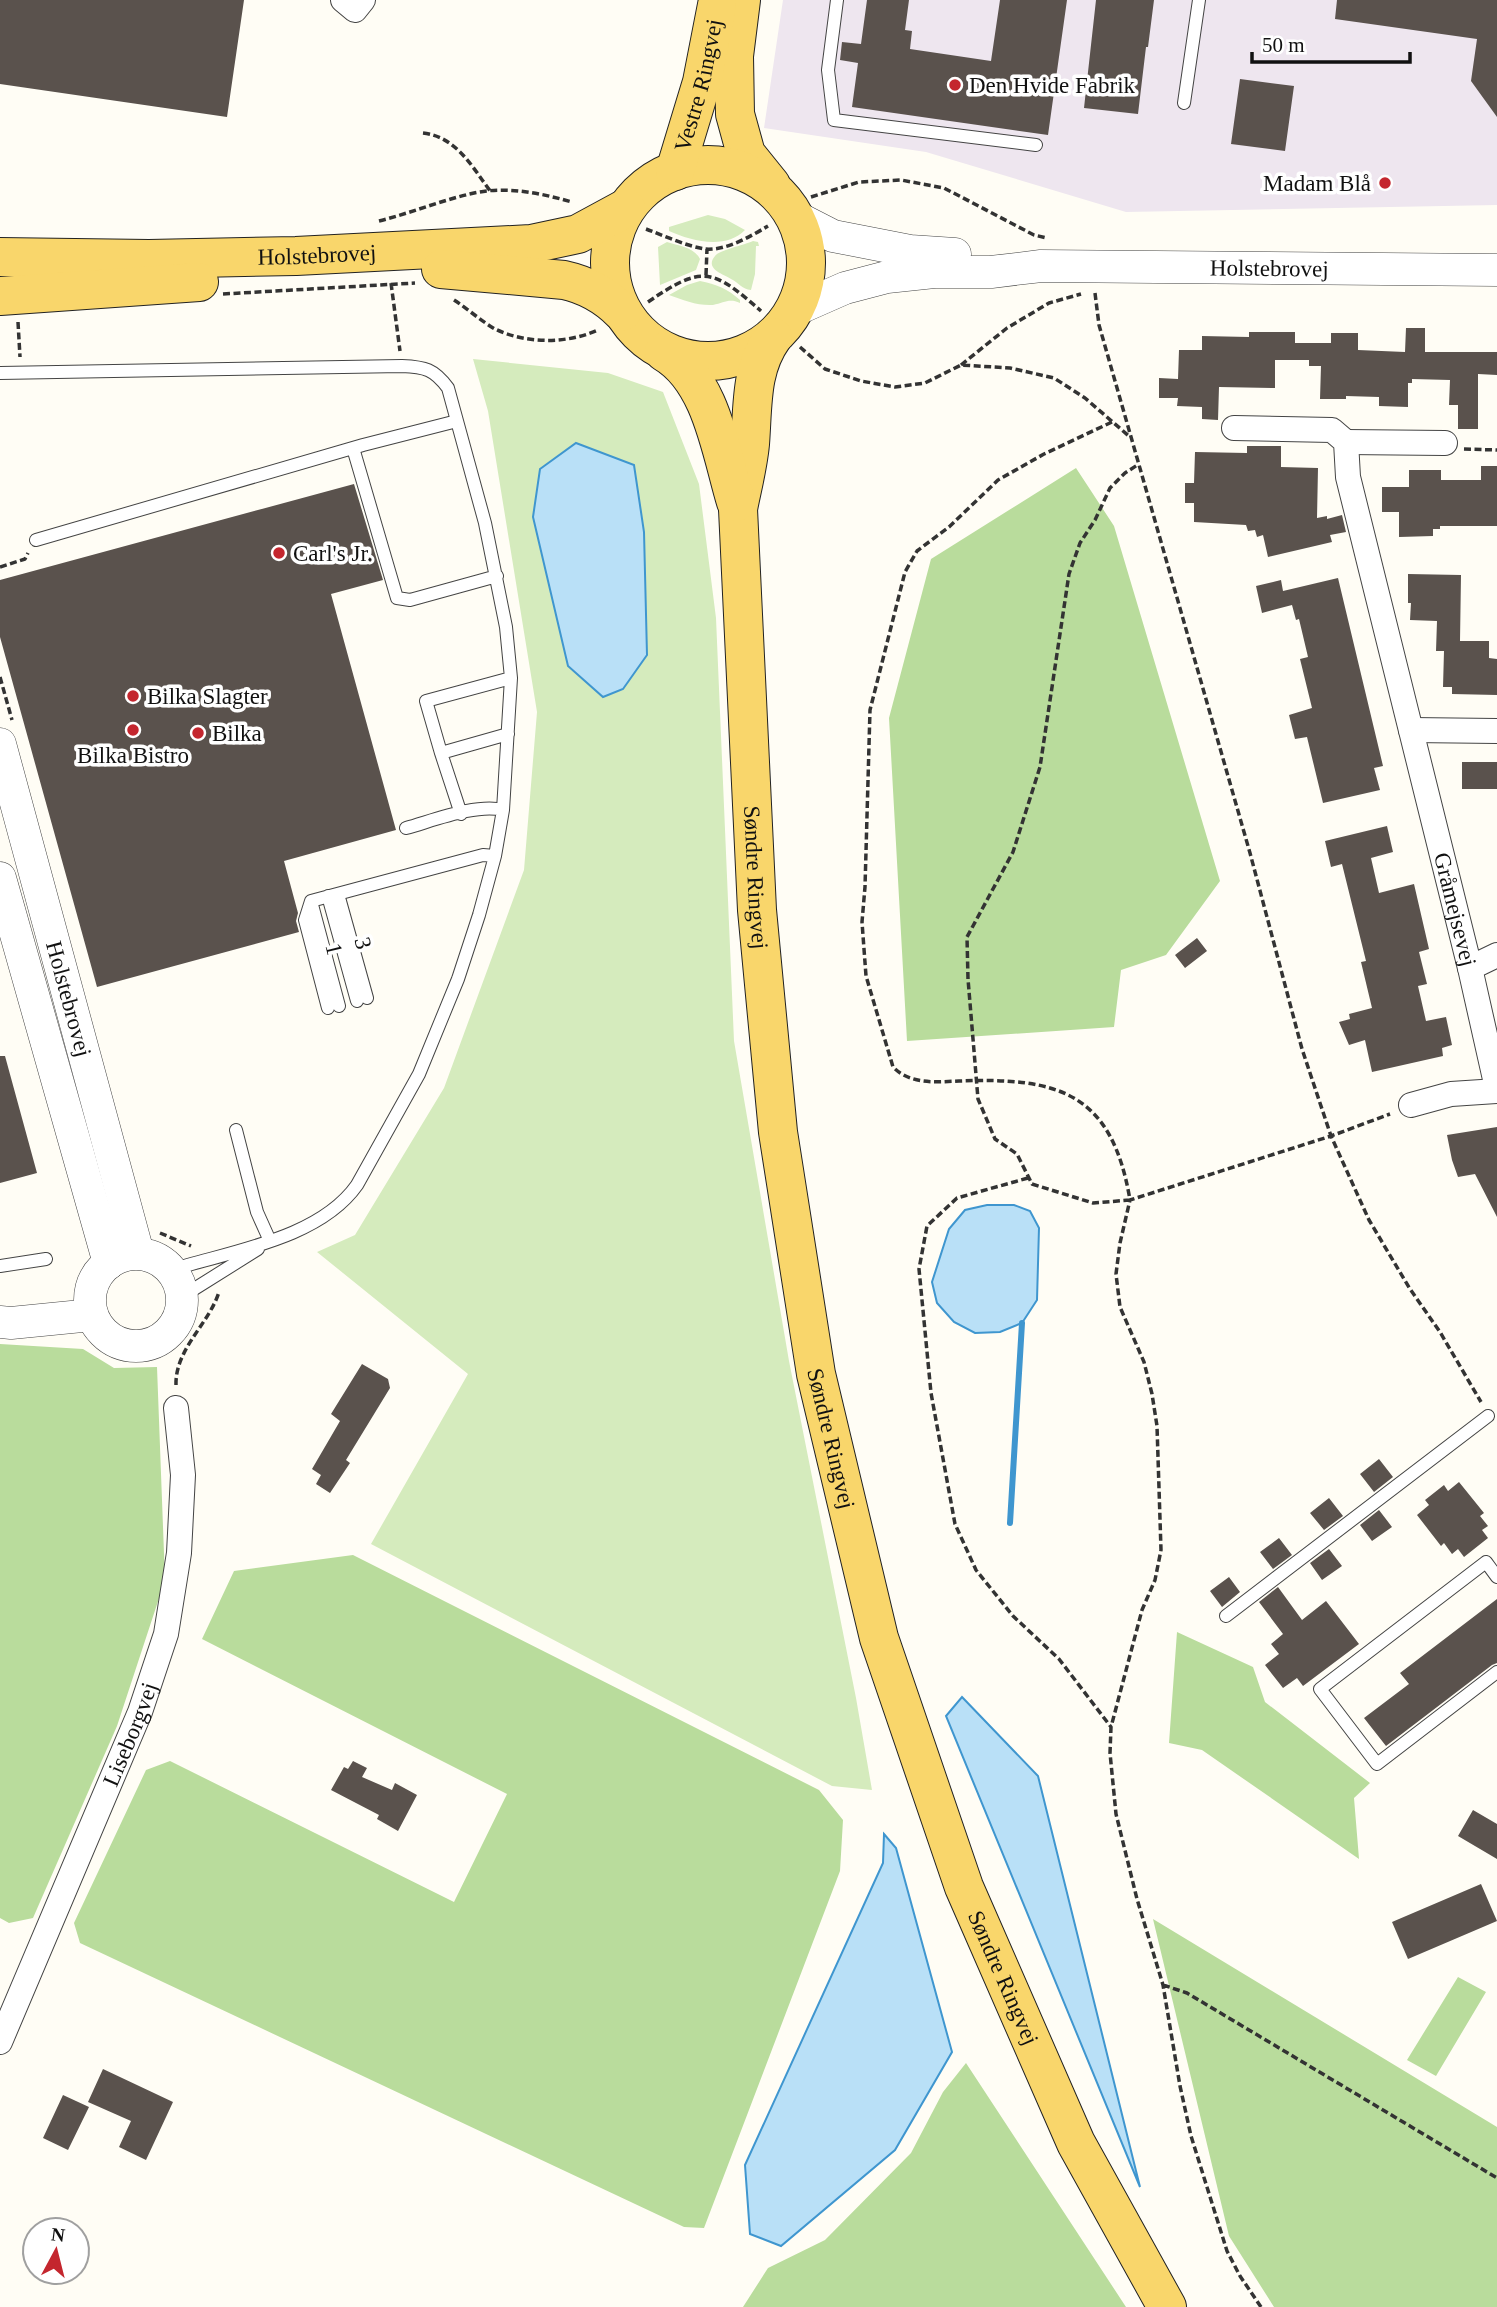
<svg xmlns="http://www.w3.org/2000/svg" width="1497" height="2307" font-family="'Times New Roman',serif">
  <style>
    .industrial { fill: #eee6ef }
    .green { fill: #d5ebbd }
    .forest { fill: #b9dc9c }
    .water { fill: #b9e0f7; stroke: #3f96cf; stroke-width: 2 }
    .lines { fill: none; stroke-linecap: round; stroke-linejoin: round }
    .stream { stroke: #3f96cf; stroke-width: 6 }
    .building { fill: #5a524d }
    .service-casing { stroke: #444; stroke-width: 14 }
    .minor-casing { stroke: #444; stroke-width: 26 }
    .tertiary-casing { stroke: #444; stroke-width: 33 }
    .primary-casing { stroke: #222; stroke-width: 40 }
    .path { stroke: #333; stroke-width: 3.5; stroke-dasharray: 7 3.5; stroke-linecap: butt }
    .service { stroke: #fff; stroke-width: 12 }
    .minor { stroke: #fff; stroke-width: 24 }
    .tertiary { stroke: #fff; stroke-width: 32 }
    .primary { stroke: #f9d66b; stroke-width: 38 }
    .poi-dot { fill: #c4262e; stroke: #fff; stroke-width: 2.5 }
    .labels { text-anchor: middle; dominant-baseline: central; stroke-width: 7; stroke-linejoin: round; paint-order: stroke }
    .street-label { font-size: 23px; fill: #111; stroke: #fff }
    .poi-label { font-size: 23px; fill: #111; stroke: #fff; text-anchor: start }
  </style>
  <rect width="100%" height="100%" fill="#fffdf5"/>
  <path class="industrial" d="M783,0H1497V205L1126,212L926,152L764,128Z"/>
  <path class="green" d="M708,215L725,219L745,230C726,250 691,241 669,231V227Z
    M753,241L758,242L759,246H756L755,274L751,290C742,289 739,283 731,279C724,274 704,269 715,256C719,250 745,245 753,241Z
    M667,242C679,246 694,247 700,259L696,270L660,285L658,247Z
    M700,281C716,284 728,289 740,300V303C729,298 724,303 713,305C698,306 683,300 669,295L687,285Z
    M473,359L608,373L663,392L699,484L716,618L734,1041L789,1361L856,1698L872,1790L832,1786L371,1544L468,1374L317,1252L355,1235L444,1088L524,870L537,712L488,411Z"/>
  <path class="forest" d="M1076,468L1114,526L1220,881L1166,955L1121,970L1114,1027L907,1041L889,718L931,559Z
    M0,1344L83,1349L114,1368L157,1367L165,1580L117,1726L33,1918L9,1923L0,1918Z
    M353,1555L819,1790L843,1820L840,1871L704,2228L684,2227L80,1943L74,1923L146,1770L170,1761L454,1902L507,1794L202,1639L234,1571Z
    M1177,1632L1253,1667L1265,1702L1370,1783L1354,1798L1359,1859L1202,1750L1169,1743Z
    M1153,1919L1497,2127V2307H1274L1229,2236Z
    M1458,1977L1486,1992L1436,2076L1407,2060Z
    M966,2063L1126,2307H743L768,2268L825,2240L911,2153L943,2092Z"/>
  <path class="water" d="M576,443L634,465L644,532L647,655L623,689L603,697L568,666L533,517L540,469Z
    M987,1205H1014L1030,1211L1039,1228L1037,1300L1022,1323L1000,1332L975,1333L954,1322L937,1303L932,1282L949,1229L965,1210Z
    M962,1697L1038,1776L1140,2187L946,1716Z
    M884,1834L896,1848L952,2052L895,2150L781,2246L750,2234L745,2165L883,1863Z"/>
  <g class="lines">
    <path class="stream" d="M1010,1523L1022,1323"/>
  </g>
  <path class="building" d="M0,0H244L227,117L0,84Z
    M867,0H909L905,30L912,31L910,49L991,61L1000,0H1067L1048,135L852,107L858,63L840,60L842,42L861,44Z
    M1096,0H1154L1148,47H1146L1138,114L1084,108Z
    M1337,0H1497V117L1471,81L1477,39L1335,19Z
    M1240,79L1294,86L1285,151L1231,144Z
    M1406,328H1425V352H1497V375L1478,374V429H1458V405H1449L1450,380L1412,379V383H1408V407L1379,406V397L1346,396V399H1320L1321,366H1309V360H1275V388L1219,387L1218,420L1202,419V407L1177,406L1178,398H1159V378L1178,379L1179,350H1202V336L1249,337V332H1295V343H1331V333H1358V350L1405,352Z
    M1247,446H1281V467L1318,468L1317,518L1327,516V519L1342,515L1346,532L1330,535L1332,542L1268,557L1263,535L1257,537L1255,530L1248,531L1246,525L1194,522V503H1185V483H1194L1195,452L1247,453Z
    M1481,466H1497V526H1440V529H1433V536L1399,537V512H1382V487H1409V470H1441V480H1481Z
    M354,484L383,580L331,594L396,830L284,861L298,913L296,921L299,932L97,987L0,637V580Z
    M1408,574L1461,575L1460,641H1489V658L1497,659V695L1452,694V687H1443L1444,651H1436L1437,621L1410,620L1411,603H1408Z
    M1338,578L1383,766L1374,768L1380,790L1323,803L1307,737L1295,739L1289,715L1312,708L1300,659L1308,657L1299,619L1296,620L1292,605L1262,613L1256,586L1281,580L1283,591Z
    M1462,762H1497V789H1462Z
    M1387,826L1393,852L1371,858L1379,893L1414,884L1429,949L1419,952L1427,984L1418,986L1426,1021L1446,1017L1452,1045L1442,1048L1443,1056L1372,1072L1365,1040L1349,1045L1339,1022L1350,1019L1349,1014L1372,1008L1361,962L1366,961L1342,864L1331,867L1325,841Z
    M1197,938L1207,951L1185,968L1175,955Z
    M0,1056H5L37,1173L0,1183Z
    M1497,1127V1217L1475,1174L1458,1177L1452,1160L1447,1135Z
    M362,1364L388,1379L390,1388L346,1460L350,1463L330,1493L316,1484L321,1475L312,1469L340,1421L331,1414Z
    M1379,1459L1393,1477L1374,1492L1360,1474Z
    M1459,1482L1484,1513L1480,1516L1488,1526L1482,1530L1488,1538L1464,1557L1458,1549L1452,1554L1444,1543L1441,1546L1417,1515L1429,1505L1425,1500L1444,1485L1448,1491Z
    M1329,1498L1343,1516L1324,1530L1310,1513Z
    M1379,1510L1392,1527L1372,1541L1360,1525Z
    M1279,1538L1292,1555L1273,1569L1260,1552Z
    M1329,1549L1342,1566L1322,1580L1310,1563Z
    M1229,1577L1240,1592L1222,1607L1210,1591Z
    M1278,1587L1302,1620L1326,1601L1359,1644L1303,1686L1297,1678L1283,1688L1265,1665L1279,1654L1271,1644L1283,1634L1259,1602Z
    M1497,1599V1663L1492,1665L1386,1746L1364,1718L1409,1684L1400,1673Z
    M353,1761L367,1768L362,1777L392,1790L395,1783L417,1795L398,1831L377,1819L379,1815L331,1790L344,1767L348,1769Z
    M1473,1810L1497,1824V1859L1458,1836Z
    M1481,1884L1497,1921L1408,1959L1392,1922Z
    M103,2069L173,2102L146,2160L119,2147L131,2121L88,2102Z
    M63,2095L89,2107L68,2150L43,2138Z"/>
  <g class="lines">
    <g class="service-casing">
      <path id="service" d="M837,0L828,70L834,120L1036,145
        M1184,103L1199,0
        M0,373L402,366C425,367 434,369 448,388L485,523L506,627L511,678L503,810L495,856L479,915L458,979L419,1074L357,1185C319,1239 231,1251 171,1270
        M353,448L397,598L410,600L497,576
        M36,540L363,445L457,421
        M508,734L441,753L426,701L511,678
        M441,753L461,814
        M406,828C432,821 477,803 503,810
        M338,894L367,998
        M328,896L357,1001
        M311,901L483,855L495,856
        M311,901L305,920L328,1008
        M311,901L339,1006
        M236,1130L257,1212L270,1241
        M0,1266L46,1259
        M183,1296L258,1249
        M1497,1577L1486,1562L1320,1689L1377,1764L1497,1672
        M1226,1616L1488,1416"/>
    </g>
    <g class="minor-casing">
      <g id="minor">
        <path d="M343,0L355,10L363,0"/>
        <path id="s1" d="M1234,428L1332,430L1346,442L1348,477L1470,968L1497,1088"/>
        <path d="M1346,442L1445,443"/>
        <path d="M1411,730L1497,731"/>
        <path d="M1470,968L1497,955"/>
        <path d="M1411,1105L1451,1094L1497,1091"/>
        <path id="s2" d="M0,2042L140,1712L166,1634L179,1553L183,1475L176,1408"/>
      </g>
    </g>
    <g class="tertiary-casing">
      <g id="tertiary">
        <path d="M794,216L833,236L910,251L955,254"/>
        <path id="s3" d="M795,310L845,288L887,277L934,272H991L1041,266L1497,270"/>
        <path id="s4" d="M0,744L138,1253"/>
        <path d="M0,878L109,1263"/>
        <circle cx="136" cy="1300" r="46"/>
        <path d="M0,1322L11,1323L92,1315"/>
      </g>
    </g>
    <g class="primary-casing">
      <g id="primary">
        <path d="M741,0L734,56L735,114L746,154L771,185"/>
        <circle cx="708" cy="263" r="98"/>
        <path id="s5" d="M675,171L702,82L717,5"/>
        <path id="s6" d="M0,257L149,259L296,256L531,244L578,234L626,208"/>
        <path d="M441,269L564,280C587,285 605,295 622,312"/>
        <path d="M0,296L199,282"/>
        <path id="s7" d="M773,337C750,369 753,406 750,444C748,466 742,488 738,509L757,910L778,1132L816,1374L879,1638L964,1887L1076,2143L1167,2307"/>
        <path d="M664,352C712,380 721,453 736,502"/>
      </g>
    </g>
    <path class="path" d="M423,133C457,137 472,167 491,192
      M811,197L859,182L901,180L944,188L1034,235L1047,238
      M379,221C411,213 442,200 474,193C507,186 540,193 572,202
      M646,229C665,236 686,246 705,249C726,251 751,236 768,226
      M706,275L707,249
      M391,283L400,351
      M1095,293L1099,325L1250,853L1302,1049L1331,1136L1369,1220L1410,1289L1440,1332L1481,1402
      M223,294L415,283
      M454,300C468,309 481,321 495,329C526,344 567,344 598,330
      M648,302C703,264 713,269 761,311
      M18,322L20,357
      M800,347L825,369L861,381L895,387L925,383L961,365L1010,368L1054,378L1085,398L1130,437
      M961,365L1007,328L1049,303L1081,294
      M1112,422L1044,454L998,480L949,527L917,551L905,572L870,710L865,887L862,922L866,976L893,1067C911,1085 936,1082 959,1081C1059,1077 1112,1093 1130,1200L1093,1203L1032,1184L1017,1154L995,1139L978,1099L968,979L967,937L1013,852L1040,767L1069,574L1080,543L1095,520L1110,488L1125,473L1139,464
      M1464,449L1497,450
      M0,567L25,559L28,553
      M0,677L12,720
      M1028,1178L957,1198L927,1226L919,1269L931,1393L955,1524L976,1570L1013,1616L1059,1659L1111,1727
      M160,1233L191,1246
      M176,1385C175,1349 209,1324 219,1292
      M1163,1985L1187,1993L1497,2178
      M1261,2307L1240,2276L1227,2251L1191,2136L1180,2086L1163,1985L1137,1899L1116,1814L1110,1753L1111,1727L1142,1610L1155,1580L1161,1550L1157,1426L1152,1394L1144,1362L1120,1307L1116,1274L1120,1243L1130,1200L1331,1136L1390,1114"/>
    <use href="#service" class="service"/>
    <use href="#minor" class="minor"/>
    <use href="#tertiary" class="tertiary"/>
    <use href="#primary" class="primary"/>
  </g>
  <g class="poi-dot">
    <circle cx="955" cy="85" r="7"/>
    <circle cx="1385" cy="183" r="7"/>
    <circle cx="279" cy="553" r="7"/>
    <circle cx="133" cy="696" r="7"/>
    <circle cx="133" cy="730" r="7"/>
    <circle cx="198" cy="733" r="7"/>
  </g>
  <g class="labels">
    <g class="street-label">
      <text stroke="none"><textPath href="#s5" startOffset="89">Vestre Ringvej</textPath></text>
      <text stroke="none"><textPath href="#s6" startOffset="317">Holstebrovej</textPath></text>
      <text stroke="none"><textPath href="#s3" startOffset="481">Holstebrovej</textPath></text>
      <text stroke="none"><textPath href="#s7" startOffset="546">Søndre Ringvej</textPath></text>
      <text stroke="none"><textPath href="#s1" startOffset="597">Gråmejsevej</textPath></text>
      <text transform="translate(363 943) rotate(75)">3</text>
      <text transform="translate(334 949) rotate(76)">1</text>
      <text stroke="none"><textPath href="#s4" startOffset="264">Holstebrovej</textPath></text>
      <text stroke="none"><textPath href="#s7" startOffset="1113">Søndre Ringvej</textPath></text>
      <text stroke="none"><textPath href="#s2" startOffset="334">Liseborgvej</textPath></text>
      <text stroke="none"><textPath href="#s7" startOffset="1680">Søndre Ringvej</textPath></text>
    </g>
    <g class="poi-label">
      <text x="969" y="85">Den Hvide Fabrik</text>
      <text x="1371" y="183" text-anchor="end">Madam Blå</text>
      <text x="293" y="553">Carl's Jr.</text>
      <text x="147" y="696">Bilka Slagter</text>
      <text x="212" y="733">Bilka</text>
      <text x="133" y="755" text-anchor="middle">Bilka Bistro</text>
    </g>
  </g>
  <g transform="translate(56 2251) rotate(7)"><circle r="33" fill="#ffffff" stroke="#a0a0a0" stroke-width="2"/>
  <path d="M0-5L12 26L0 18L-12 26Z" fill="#c4262e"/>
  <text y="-10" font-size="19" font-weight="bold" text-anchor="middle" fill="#111111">N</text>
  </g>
  <path d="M1252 52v10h158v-10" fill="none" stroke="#111111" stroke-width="3.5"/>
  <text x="1262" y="52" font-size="21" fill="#111111" stroke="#ffffff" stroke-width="5" paint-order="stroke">50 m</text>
</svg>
